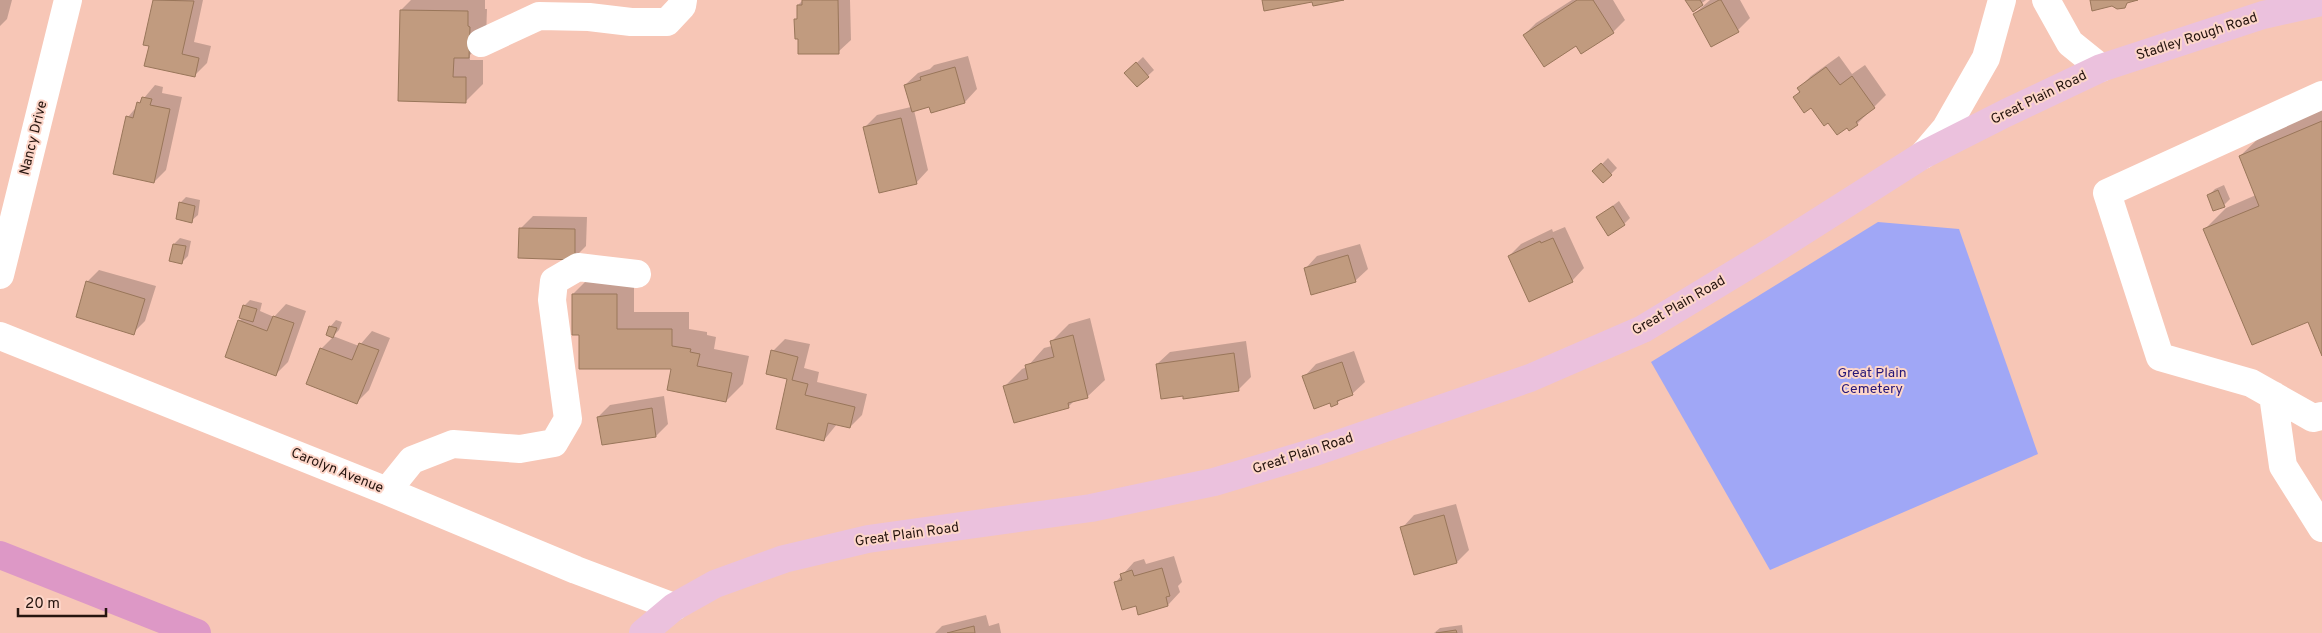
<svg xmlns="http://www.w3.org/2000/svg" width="2322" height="633" font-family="Overpass,sans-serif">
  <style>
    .green { fill: #a0a7f6 }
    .shadow { fill: #0003 }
    .building { fill: #c19b7f; stroke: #99765a }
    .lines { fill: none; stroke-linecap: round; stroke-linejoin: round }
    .minor { stroke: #fff; stroke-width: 28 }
    .major { stroke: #ebc1dd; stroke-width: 28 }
    .highway { stroke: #dd98c6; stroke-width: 28 }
    .labels { text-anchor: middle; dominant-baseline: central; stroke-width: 4; stroke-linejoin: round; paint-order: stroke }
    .street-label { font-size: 14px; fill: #26150f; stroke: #fdd6c9 }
    .park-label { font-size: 14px; fill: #261677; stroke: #fdd6c9 }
  </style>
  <rect width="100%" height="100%" fill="#f7c6b6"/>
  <path class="green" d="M1878,222L1959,229L2038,454L1770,570L1651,362Z"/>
  <path class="shadow" d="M0,0H12L7,19L0,26Z
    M154,0H203L194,42L211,46L207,63L194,76L150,45L144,44Z
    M411,0H485V9H487L486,39L470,55V60H483V84L465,102L401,10Z
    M803,0H850L851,40L838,52L799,38L796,20L798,17V5Z
    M1572,0H1613L1625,20L1613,32L1577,44L1524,35L1536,23Z
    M1687,0H1706L1693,10Z
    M1710,0H1740L1750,18L1738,30L1694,14Z
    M968,56L977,89L965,102L930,106L914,110L928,170L916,183L864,128L877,115L911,107L905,85L918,73L930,69L934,65Z
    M1839,56L1852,74L1865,65L1886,95L1857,124L1847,126L1828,121L1812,106L1794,97L1800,91L1799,88L1811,76Z
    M1143,57L1154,70L1137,86L1126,73Z
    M155,85L163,87L162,93L182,97L166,170L154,182L128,117Z
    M2322,110V353L2309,320L2205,229L2226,208L2256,195L2240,156L2262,135Z
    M1608,158L1617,168L1603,182L1594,172Z
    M2224,185L2230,199L2224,205L2209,195L2215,189Z
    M186,197L200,200L198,215L191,221L180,203Z
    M1619,201L1630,218L1624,224L1598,217Z
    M533,216L587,217L586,246L574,258L520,229Z
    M1565,227L1584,268L1572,281L1509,256L1521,244L1552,229L1553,232Z
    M180,238L191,241L188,256L182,262L171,260L174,244Z
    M1360,244L1368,269L1355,281L1305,269L1317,256Z
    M99,270L156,286L145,321L133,333L87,282Z
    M590,277H634V312H689V329L707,332V335L716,337L714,349L749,356L743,384L726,401L673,368L580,334L573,294Z
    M250,300L262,303L260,311L274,317L286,304L306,311L288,362L276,374L239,321L243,318L244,306Z
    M1090,318L1105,380L1087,397L1075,400L1069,406L1005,386L1022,369L1027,367L1044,348L1052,346L1051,342L1069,324Z
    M336,320L342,322L339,330L333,336L359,346L372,331L390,338L369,390L357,402L308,383L321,349L333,337L330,327Z
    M785,339L810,344L804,368L819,372L817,382L867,394L862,415L850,427L837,424L824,440L773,351Z
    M1246,341L1251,377L1238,390L1184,395L1157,364L1170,352Z
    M1354,351L1365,382L1352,394L1344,397L1337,403L1304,377L1316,364Z
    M664,396L668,424L656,436L598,417L610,405Z
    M1456,504L1469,550L1457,562L1402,528L1414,515Z
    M1174,556L1182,582L1178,586L1180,592L1168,605H1137L1115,583L1134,562L1144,559L1146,564Z
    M986,615L989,626L999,623L1001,633H935L942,626Z
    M1462,625L1463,633H1434L1440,628Z"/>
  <path class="building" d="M153,0L194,1L182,54L199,58L195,77L144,66L149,46L143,45Z
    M802,0H838L839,54H798V39H795L794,19H797V5H802Z
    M1262,0H1344L1313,6L1312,2L1264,11Z
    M1577,0H1593L1614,33L1581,54L1576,46L1544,67L1523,35Z
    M1685,0H1700L1703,5L1693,12Z
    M1719,0H1721L1739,32L1711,47L1693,14Z
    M2090,0H2138L2127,3L2125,8L2117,9L2112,6L2092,11Z
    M400,10L468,11V26L470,27L469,58H454L453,77H466V103L398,101Z
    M1136,62L1149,77L1137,87L1124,73Z
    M955,67L965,103L931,113L929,107L912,112L904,85L921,80L920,77Z
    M1826,67L1840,85L1852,76L1875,108L1856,122L1858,125L1849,131L1847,128L1837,135L1828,123L1824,126L1811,108L1804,113L1793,97L1800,92L1797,88Z
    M142,97L152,99L150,105L170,109L154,183L113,174L126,116L133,118L137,102L140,103Z
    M901,118L917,184L879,193L863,127Z
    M2322,121V356L2308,322L2252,345L2203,229L2259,206L2239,156Z
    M1601,163L1612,175L1603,183L1592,171Z
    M2218,190L2225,207L2213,211L2207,195Z
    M179,202L195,206L192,223L176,219Z
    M1613,206L1625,225L1608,236L1596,217Z
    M519,228L575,229V260L518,258Z
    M1553,238L1573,282L1529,302L1508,256L1540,241L1541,243Z
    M173,244L186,246L182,264L169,261Z
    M1348,255L1356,282L1311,295L1304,268Z
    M86,281L145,299L134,335L76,317Z
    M572,294H617V329H672V346L691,349L690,352L700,354L697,366L732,373L726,402L667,390L671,369H579V335H572Z
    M243,305L257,309L253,322L239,318Z
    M273,316L294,323L276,376L225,357L238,320L267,331Z
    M329,326L337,328L333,338L326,335Z
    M1073,335L1088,398L1068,403L1069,408L1014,423L1003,386L1028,379L1025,365L1054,357L1050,341Z
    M359,343L379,350L357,404L306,384L320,348L352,360Z
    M771,350L798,357L792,380L808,384L805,395L855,407L850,428L828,423L824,441L776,429L787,379L766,374Z
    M1234,353L1239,391L1183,399V396L1161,399L1156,364Z
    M1342,362L1353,395L1337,401L1338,404L1331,407L1330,403L1314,409L1302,376Z
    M652,408L656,437L602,445L597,417Z
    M1444,515L1457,563L1414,575L1400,527Z
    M1162,568L1170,596L1166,597L1168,606L1138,615L1136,606L1122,610L1114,582L1122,580L1120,574L1132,570L1134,576Z
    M974,626L975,633H947Z
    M1456,630L1457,633H1436Z"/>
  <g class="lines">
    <path class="minor" d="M2046,0L2070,43L2101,68
      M481,43L539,16L589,17L631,22H667L682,6L683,0
      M2322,95L2107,193L2160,357L2251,383L2313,418L2322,416
      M1923,155L1946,128L1986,58L2002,0
      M0,275L68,0
      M0,336L387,491L576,570L674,607
      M2273,395L2283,466L2322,528
      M387,491L412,460L453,444L520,449L554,443L568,419L552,300L554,281L578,267L637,274"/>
    <path class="major" d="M643,633L674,607L715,584L784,559L868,539L1091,508L1214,482L1315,452L1530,378L1643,329L1772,251L1923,155L2006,113L2101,68L2263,15L2322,2"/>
    <path class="highway" d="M0,555L197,633"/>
  </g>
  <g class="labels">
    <g class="street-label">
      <text transform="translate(2197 37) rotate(-18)">Stadley Rough Road</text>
      <text transform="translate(2039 98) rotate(-26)">Great Plain Road</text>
      <text transform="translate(34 138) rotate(-76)">Nancy Drive</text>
      <text transform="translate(1679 306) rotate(-30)">Great Plain Road</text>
      <text transform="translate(1303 454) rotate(-18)">Great Plain Road</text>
      <text transform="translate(337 471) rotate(22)">Carolyn Avenue</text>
      <text transform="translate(907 535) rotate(-8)">Great Plain Road</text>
    </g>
    <g class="park-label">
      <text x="1872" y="373">Great Plain<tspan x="1872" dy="16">Cemetery</tspan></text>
    </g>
  </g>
  <path d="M18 608v8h88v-8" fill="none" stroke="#26150f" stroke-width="2.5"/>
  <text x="25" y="608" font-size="15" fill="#26150f" stroke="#fdd6c9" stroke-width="4" paint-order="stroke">20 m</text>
</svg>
